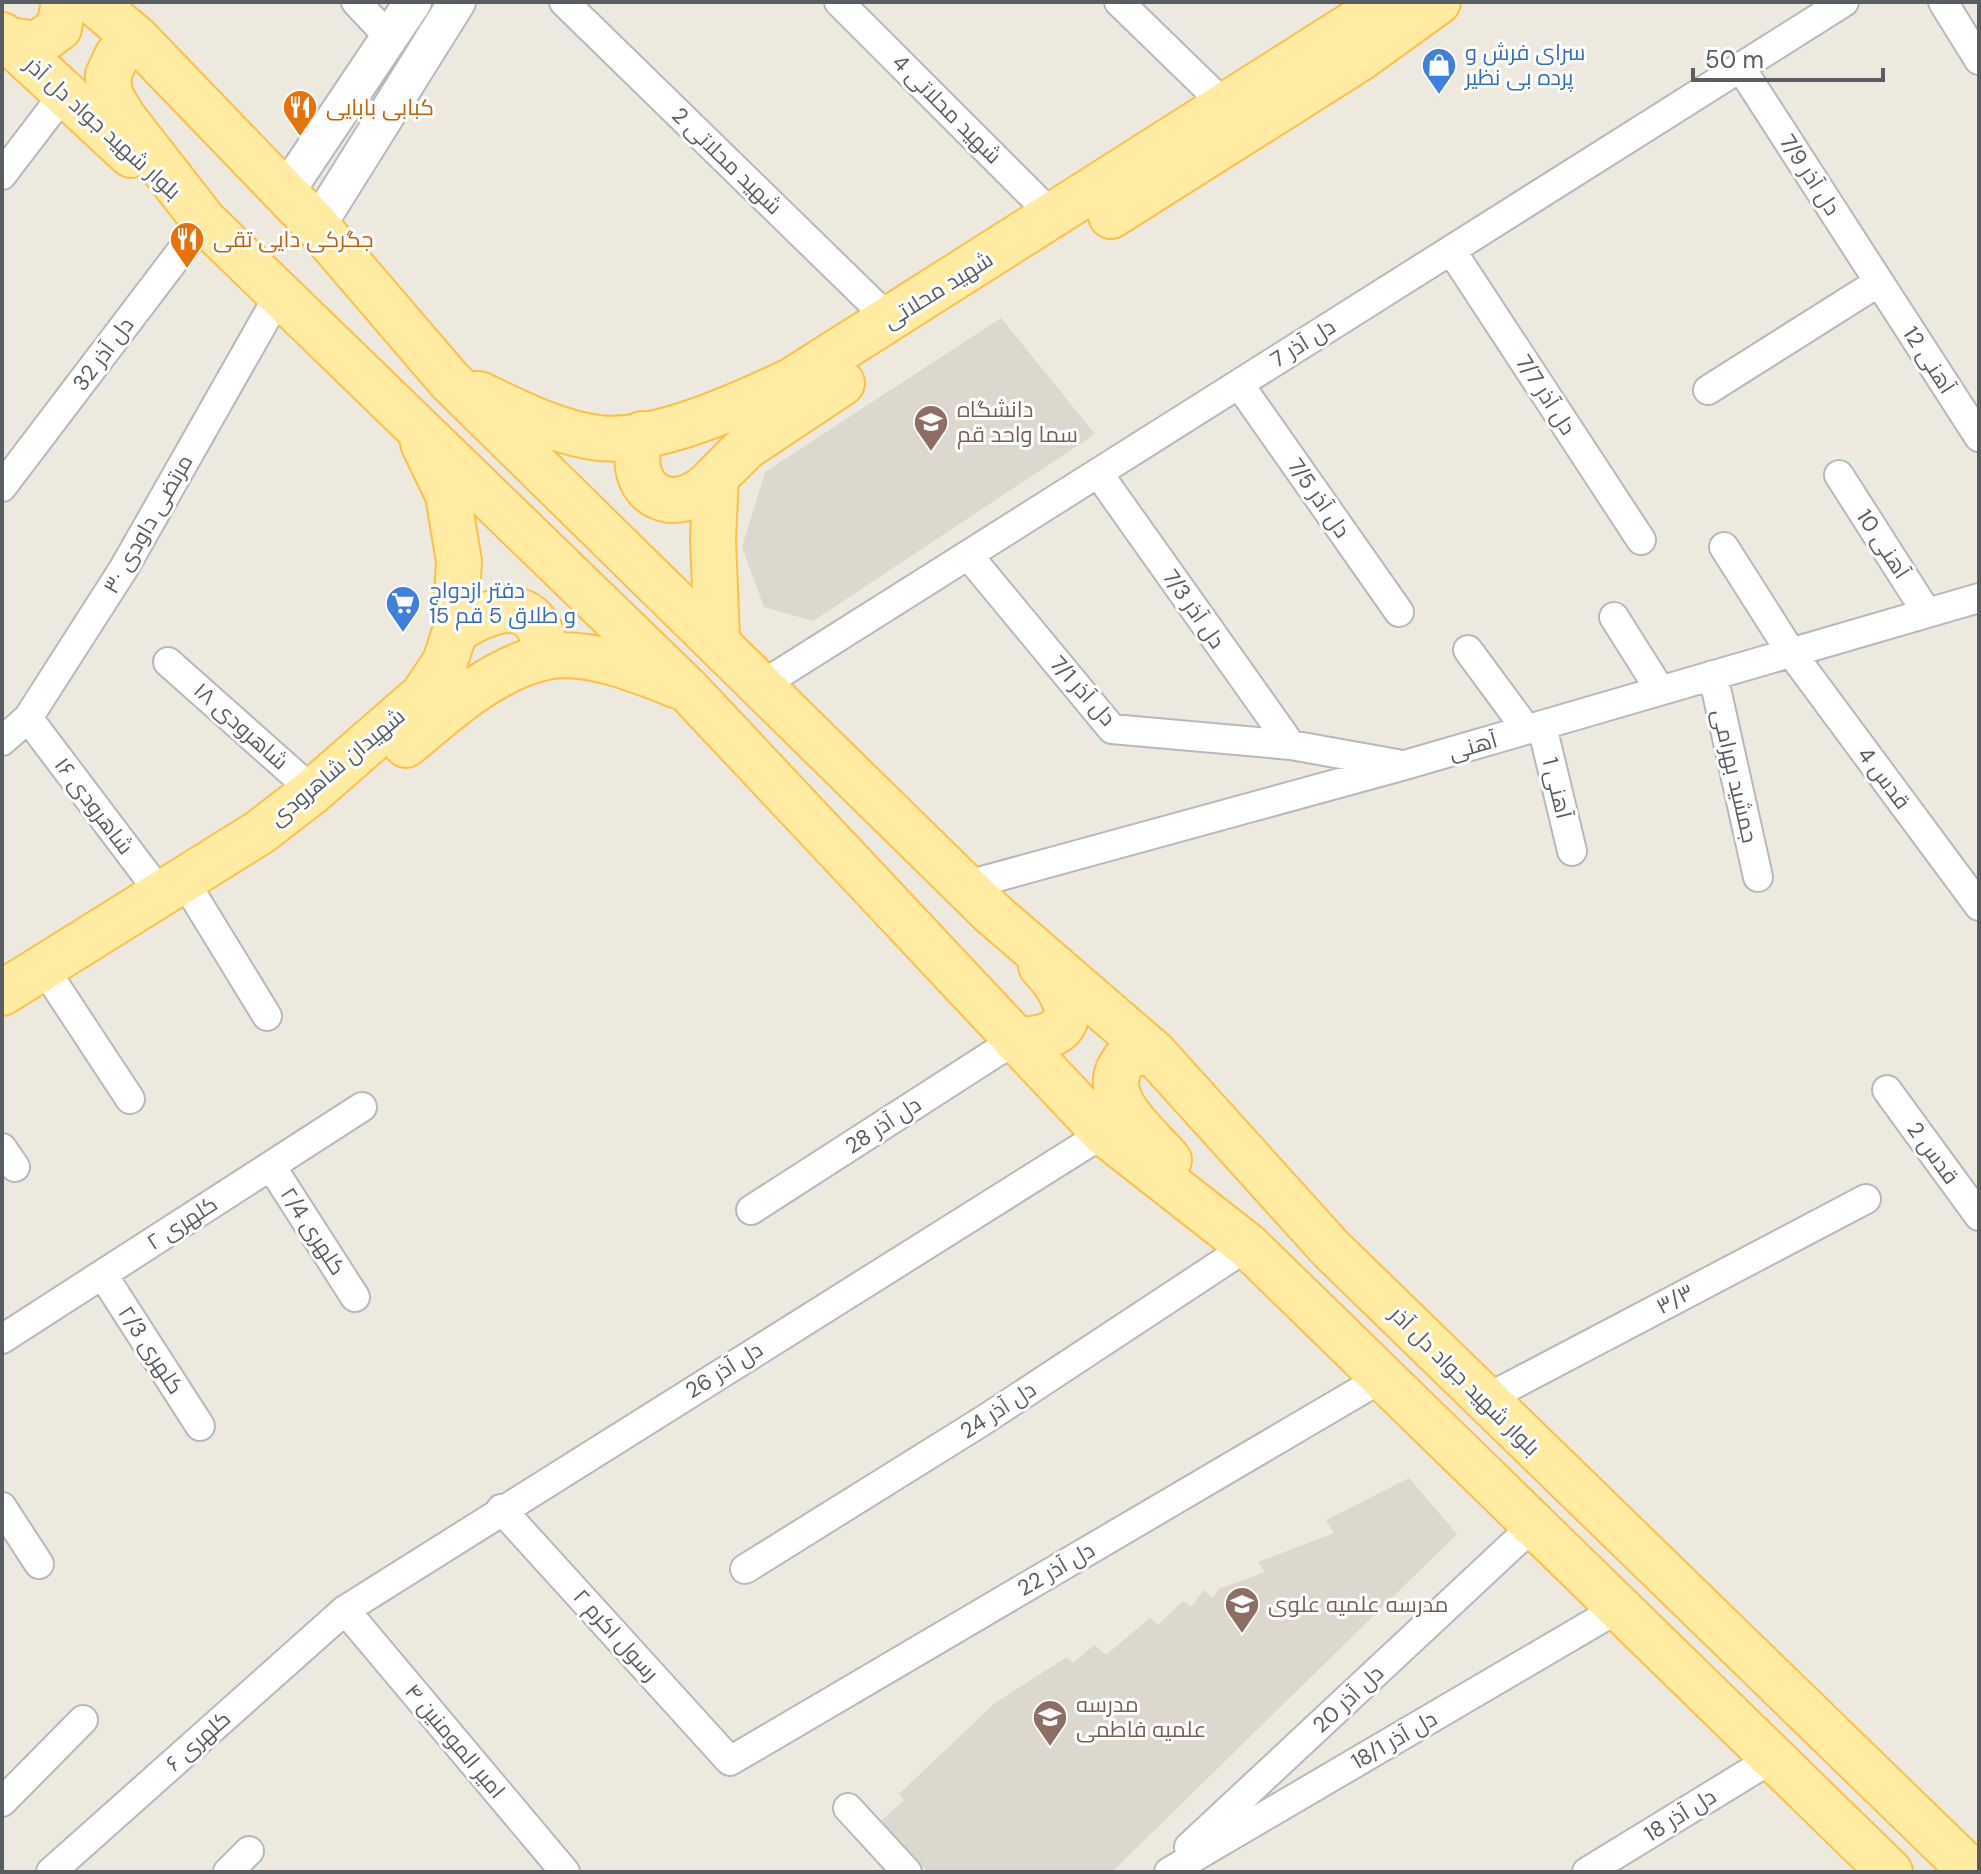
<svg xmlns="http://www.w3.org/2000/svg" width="1981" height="1874" font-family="'DM Sans',Cairo,sans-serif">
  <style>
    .education { fill: #dcd8ce }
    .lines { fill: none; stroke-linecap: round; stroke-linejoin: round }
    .minor-casing { stroke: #b5b9be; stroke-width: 32 }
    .tertiary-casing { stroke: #b5b9be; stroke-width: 40 }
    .primary-casing { stroke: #fcc049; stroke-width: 48 }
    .minor { stroke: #fff; stroke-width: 28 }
    .tertiary { stroke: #fff; stroke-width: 36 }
    .primary { stroke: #ffeba2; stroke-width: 44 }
    .labels { text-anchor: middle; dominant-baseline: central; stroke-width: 6; stroke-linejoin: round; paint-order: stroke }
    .shop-label { font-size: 22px; fill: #366cbe; stroke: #fff; text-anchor: start }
    .food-label { font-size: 22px; fill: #c56008; stroke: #fff; text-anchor: start }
    .street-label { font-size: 22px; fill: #585d62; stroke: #fff }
    .education-label { font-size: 22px; fill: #785e54; stroke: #fff; text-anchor: start }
  </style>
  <rect width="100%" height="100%" fill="#ede9df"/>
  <path class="education" d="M1001,318L1095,434L813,621L764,607L742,547L765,472Z
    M1409,1478L1457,1534L1112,1872H928L880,1822L904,1800L899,1794L995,1703L1067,1657L1073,1663L1094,1645L1106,1655L1150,1618L1158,1625L1183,1601L1191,1607L1204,1590L1213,1598L1219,1589L1265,1572L1258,1562L1334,1533L1326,1520Z"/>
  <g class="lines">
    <g class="minor-casing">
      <path id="minor" d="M356,2L389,37
        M564,2L890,320
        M839,2L1054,217
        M1119,2L1226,106
        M1943,2L1979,60
        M1741,68L1979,437
        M2,175L63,95
        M1451,250L1641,540
        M1239,384L1399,612
        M1708,390L1879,282
        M1098,473L1291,745
        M1839,475L1927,613
        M2,487L204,221
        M1724,547L1790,651L1979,906
        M968,555L1112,729L1291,745L1397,764
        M1614,617L1660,690
        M1468,650L1527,730
        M168,662L313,791
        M1713,675L1758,877
        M762,685L1844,2
        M28,718L161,894
        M1542,726L1572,851
        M2,741L28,718L124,568L279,295
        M964,886L1405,765L1979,598
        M196,900L267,1016
        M57,988L130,1099
        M1887,1090L1979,1216
        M2,1148L15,1167
        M271,1166L355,1297
        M751,1210L1015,1040
        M103,1275L200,1426
        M2,1339L362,1107
        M1484,1400L1866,1199
        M2,1507L39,1564
        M501,1509L730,1761L1382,1378
        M745,1569L984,1420L1248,1246
        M345,1610L565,1872
        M2,1802L83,1720
        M848,1808L907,1872
        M1189,1847L1534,1525
        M51,1872L345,1610L1104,1133
        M228,1872L249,1851
        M1169,1872L1619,1608
        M1587,1872L1773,1758"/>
    </g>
    <g class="tertiary-casing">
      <path id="tertiary" d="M285,193L413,2
        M317,226L457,2"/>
    </g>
    <g class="primary-casing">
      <path id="primary" d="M93,2L136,38L317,226L450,381L992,913L1154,1053L1331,1249L1972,1872
        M2,35L131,155
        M136,38L117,56L108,75L110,95L123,117L204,221L688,690L1104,1133L1248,1246L1890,1872
        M8,40L37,44L59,28L64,2
        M1111,216L1359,59L1438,2
        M479,394C517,412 557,433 599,438C656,444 740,405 791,381L1388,2
        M642,434C621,493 675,524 716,477
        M455,631C497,605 539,593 547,657
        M717,640L713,539L716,477L746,447L842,383
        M406,745C445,712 493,668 546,657C588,649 640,671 678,686
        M2,993L260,832L313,791L423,695L445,662L455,631L459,561L448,495L423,443
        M1015,1040C1078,1039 1079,1007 1041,966
        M1154,1053C1140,1052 1129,1052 1121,1065C1100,1099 1149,1136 1169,1160"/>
    </g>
    <use href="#minor" class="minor"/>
    <use href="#tertiary" class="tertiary"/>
    <use href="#primary" class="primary"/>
  </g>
  <defs>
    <g id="shop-pin" transform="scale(1.8)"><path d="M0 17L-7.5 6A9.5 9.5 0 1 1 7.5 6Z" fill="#3f7fe0" stroke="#fff"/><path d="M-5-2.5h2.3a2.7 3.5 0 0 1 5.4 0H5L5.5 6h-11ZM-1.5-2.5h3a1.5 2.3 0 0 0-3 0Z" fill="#fff"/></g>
    <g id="restaurant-pin" transform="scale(1.8)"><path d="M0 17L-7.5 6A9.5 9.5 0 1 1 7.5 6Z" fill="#e8710a" stroke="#fff"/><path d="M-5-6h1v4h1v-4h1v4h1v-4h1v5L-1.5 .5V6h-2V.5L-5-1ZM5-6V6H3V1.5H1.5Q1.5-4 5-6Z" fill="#fff"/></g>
    <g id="university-pin" transform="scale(1.8)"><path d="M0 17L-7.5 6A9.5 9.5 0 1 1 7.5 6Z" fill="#8d6e63" stroke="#fff"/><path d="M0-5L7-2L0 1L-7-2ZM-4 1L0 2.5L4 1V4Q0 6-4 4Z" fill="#fff"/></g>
    <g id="supermarket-pin" transform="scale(1.8)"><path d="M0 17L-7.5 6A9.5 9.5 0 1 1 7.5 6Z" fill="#3f7fe0" stroke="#fff"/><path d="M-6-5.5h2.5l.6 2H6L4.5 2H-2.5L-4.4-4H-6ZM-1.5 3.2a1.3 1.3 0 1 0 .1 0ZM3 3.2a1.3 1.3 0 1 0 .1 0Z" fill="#fff"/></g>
    <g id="school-pin" transform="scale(1.8)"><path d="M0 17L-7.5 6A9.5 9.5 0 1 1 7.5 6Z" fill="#8d6e63" stroke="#fff"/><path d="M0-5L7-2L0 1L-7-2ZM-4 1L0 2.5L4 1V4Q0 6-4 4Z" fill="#fff"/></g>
  </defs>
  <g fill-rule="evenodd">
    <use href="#shop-pin" x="1439" y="65"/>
    <use href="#restaurant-pin" x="300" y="107"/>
    <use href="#restaurant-pin" x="187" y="239"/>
    <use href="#university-pin" x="931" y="422"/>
    <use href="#supermarket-pin" x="403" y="603"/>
    <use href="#school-pin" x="1242" y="1604"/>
    <use href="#school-pin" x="1050" y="1717"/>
  </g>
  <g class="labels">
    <g class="shop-label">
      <text x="1465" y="52">سرای فرش و<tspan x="1465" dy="25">پرده بی نظیر</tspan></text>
      <text x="429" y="590">دفتر ازدواج<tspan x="429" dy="25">15 و طلاق 5 قم</tspan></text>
    </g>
    <g class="food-label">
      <text x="326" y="107">کبابی بابایی</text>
      <text x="213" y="239">جگرکی دایی تقی</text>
    </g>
    <g class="street-label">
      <text transform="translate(947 109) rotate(45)">شهید محلاتی 4</text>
      <text transform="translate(103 128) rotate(42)">بلوار شهید جواد دل آذر</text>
      <text transform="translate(727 161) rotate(44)">شهید محلاتی 2</text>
      <text transform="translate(1810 175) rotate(57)">دل آذر 7/9</text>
      <text transform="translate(938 290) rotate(-32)">شهید محلاتی</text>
      <text transform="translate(1303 343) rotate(-32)">دل آذر 7</text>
      <text transform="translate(103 354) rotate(-53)">دل آذر 32</text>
      <text transform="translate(1929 360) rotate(57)">آهنی 12</text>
      <text transform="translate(1546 395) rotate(57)">دل آذر 7/7</text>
      <text transform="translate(1319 498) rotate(55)">دل آذر 7/5</text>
      <text transform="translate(148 524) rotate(-60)">۳۰ مرتضی داودی</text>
      <text transform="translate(1883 544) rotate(57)">آهنی 10</text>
      <text transform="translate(1194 609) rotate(55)">دل آذر 7/3</text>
      <text transform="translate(1083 691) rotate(48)">دل آذر 7/1</text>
      <text transform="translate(241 726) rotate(42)">شاهرودی ۱۸</text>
      <text transform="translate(1473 746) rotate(-16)">آهنی</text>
      <text transform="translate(337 767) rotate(-40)">شهیدان شاهرودی</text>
      <text transform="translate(1735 776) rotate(77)">جمشید بهرامی</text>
      <text transform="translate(1884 778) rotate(53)">قدس 4</text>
      <text transform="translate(1557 788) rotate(76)">آهنی 1</text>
      <text transform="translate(94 806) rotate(53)">شاهرودی ۱۶</text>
      <text transform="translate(883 1125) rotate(-33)">دل آذر 28</text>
      <text transform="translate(1933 1153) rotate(54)">قدس 2</text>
      <text transform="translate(182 1223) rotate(-33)">کلهری ۲</text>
      <text transform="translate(313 1231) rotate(57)">کلهری ۲/4</text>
      <text transform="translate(1675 1299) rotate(-28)">۳/۳</text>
      <text transform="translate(151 1350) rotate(57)">کلهری ۲/3</text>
      <text transform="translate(724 1370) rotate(-32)">دل آذر 26</text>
      <text transform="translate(1465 1381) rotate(45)">بلوار شهید جواد دل آذر</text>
      <text transform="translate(998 1410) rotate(-33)">دل آذر 24</text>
      <text transform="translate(1056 1569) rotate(-30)">دل آذر 22</text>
      <text transform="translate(616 1635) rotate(48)">رسول اکرم ۲</text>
      <text transform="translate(1348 1699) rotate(-43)">دل آذر 20</text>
      <text transform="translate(1394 1740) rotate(-30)">دل آذر 18/1</text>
      <text transform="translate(198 1741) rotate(-42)">کلهری ۶</text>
      <text transform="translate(455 1741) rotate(50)">امیر المومنین ۴</text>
      <text transform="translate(1680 1815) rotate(-32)">دل آذر 18</text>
    </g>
    <g class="education-label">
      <text x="957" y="409">دانشگاه<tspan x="957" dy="25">سما واحد قم</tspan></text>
      <text x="1268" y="1604">مدرسه علمیه علوی</text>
      <text x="1076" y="1704">مدرسه<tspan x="1076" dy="25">علمیه فاطمی</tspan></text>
    </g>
  </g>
  <rect width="1981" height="1874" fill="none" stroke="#585d62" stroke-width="8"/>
  <path d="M1693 68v12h190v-12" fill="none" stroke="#585d62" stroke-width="4"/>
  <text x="1705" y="68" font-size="24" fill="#585d62" stroke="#ffffff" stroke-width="6" paint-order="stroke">50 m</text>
</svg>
